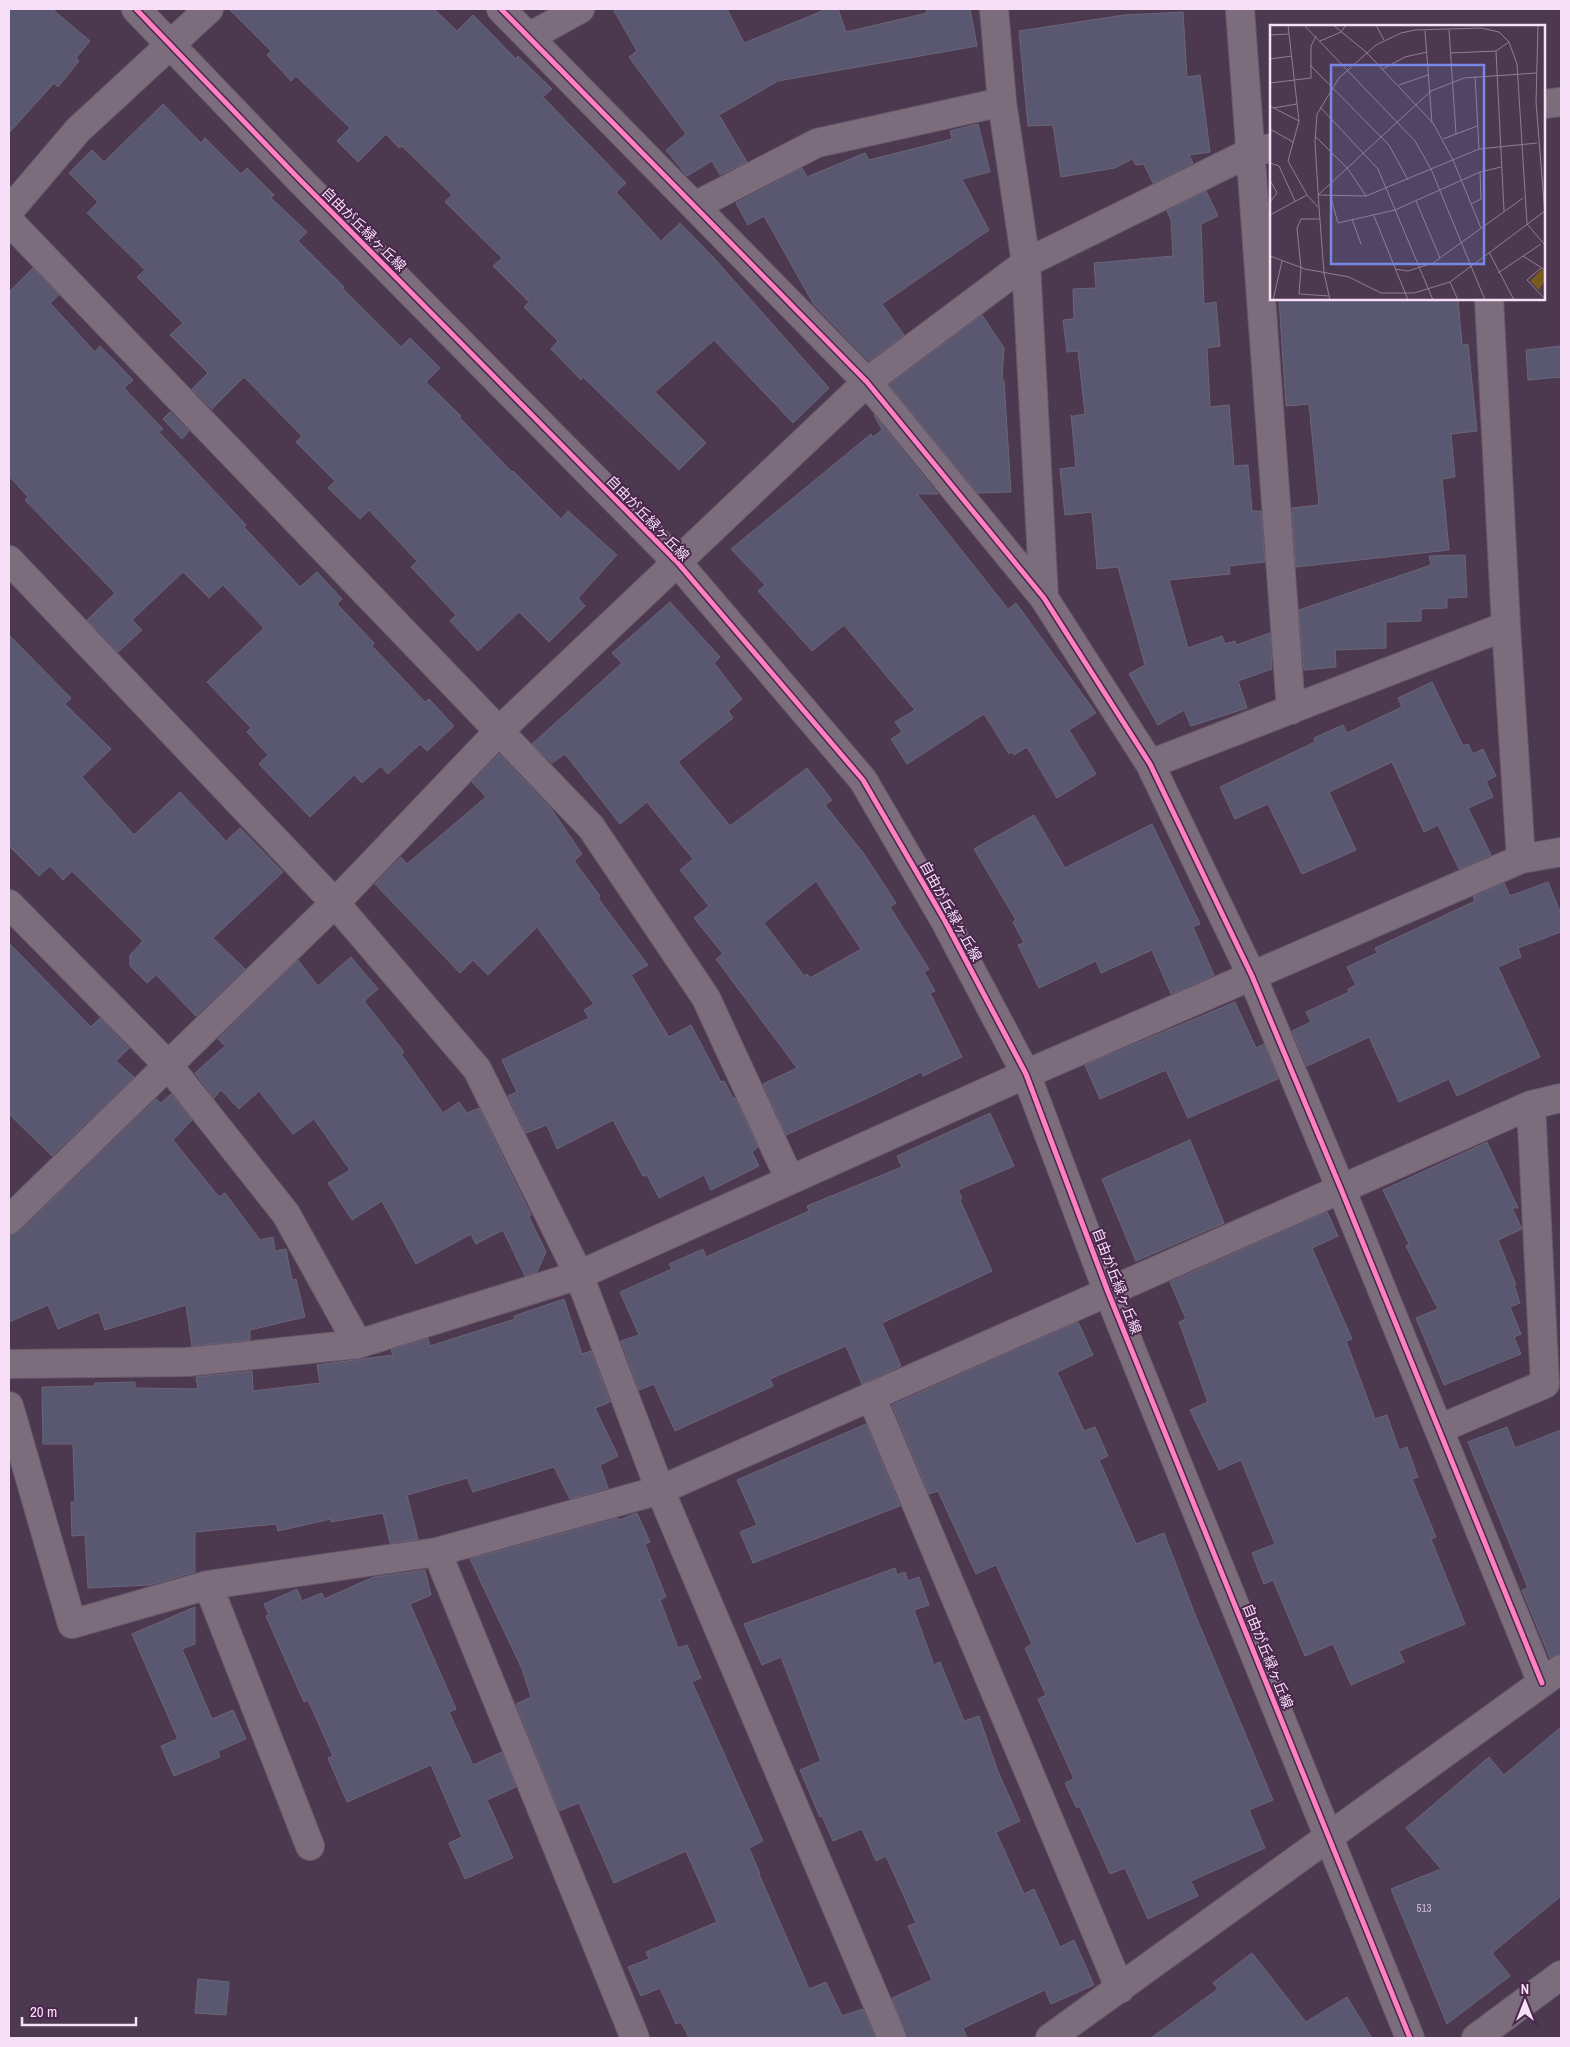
<svg xmlns="http://www.w3.org/2000/svg" width="1570" height="2047" font-family="'Archivo Narrow','Noto Sans JP',sans-serif">
  <style>
    .building { fill: #5a5771; stroke: #6a6578; fill-rule: evenodd }
    .lines { fill: none; stroke-linecap: round; stroke-linejoin: round }
    .minor-casing { stroke: #69586a; stroke-width: 30 }
    .minor { stroke: #7c6d7d; stroke-width: 28 }
    .cycleway-casing { stroke: #4a264c; stroke-width: 8 }
    .cycleway { stroke: #ff80c0; stroke-width: 5 }
    .labels { text-anchor: middle; dominant-baseline: central; stroke-width: 4; stroke-linejoin: round; paint-order: stroke }
    .number-label { font-size: 11px; fill: #d0bed6 }
    .street-label { font-size: 14px; fill: #f7e0f7; stroke: #4a264c }
    .inset-road { fill: none; stroke: #917c92; stroke-width: 1 }
    .view { fill: #7488e4; fill-opacity: 0.15; stroke: #7488e4; stroke-width: 2.5 }
    .inset-edge { fill: none; stroke: #f7e0f7; stroke-width: 2.5 }
  </style>
  <rect width="100%" height="100%" fill="#4d394f"/>
  <path class="building" d="M9,9H52L90,41L76,58L79,61L58,87L54,83L9,133Z
    M229,9H434L457,31L473,15L516,59L518,56L552,89L543,97L626,183L616,192L661,241L680,223L714,258L829,388L793,423L714,340L655,392L706,443L679,470L583,377L581,380L551,349L558,341L524,307L529,302L493,266L502,258L445,202L452,195L402,146L399,148L386,134L358,162L337,141L350,128L296,76L291,81L267,55L271,51Z
    M613,9H727L744,43L827,9H838L846,32L927,13L926,9H970L977,46L778,81L719,115L747,162L720,175L712,161L687,176L666,150L686,134L629,57L637,51Z
    M1183,12L1187,77L1200,75L1210,152L1189,155L1193,163L1153,183L1144,164L1136,165L1132,159L1115,168L1061,177L1053,125L1028,126L1019,31L1124,15Z
    M163,104L201,143L205,138L241,174L247,168L274,195L271,198L307,232L298,241L344,287L343,289L401,347L410,338L440,368L426,382L461,416L459,417L512,472L513,471L561,519L568,511L617,555L578,598L585,606L549,642L519,612L478,651L450,621L456,615L411,567L417,561L369,510L360,519L328,488L335,481L296,442L302,436L244,377L212,409L192,389L208,373L170,335L183,323L137,277L145,270L87,213L98,202L69,173L92,150L104,162Z
    M978,124L990,172L962,179L989,230L882,304L904,335L869,361L814,305L764,216L748,225L736,203L802,168L807,177L865,153L869,160L952,139L950,131Z
    M1206,191L1218,216L1201,224L1204,304L1216,302L1220,346L1207,348L1210,407L1229,405L1234,466L1248,465L1252,511H1261L1265,562L1229,566L1230,574L1169,580L1188,648L1222,636L1225,644L1235,641L1236,645L1270,633L1272,669L1238,681L1247,708L1191,726L1184,710L1158,725L1129,674L1145,665L1118,567L1097,569L1092,512L1065,515L1060,469L1076,467L1071,415L1073,418V416L1085,414L1078,351L1067,352L1063,320L1074,319L1073,289L1096,288L1094,263L1173,256L1171,220L1167,211Z
    M33,268L59,295L50,303L95,352L100,346L133,380L124,388L163,429L159,432L246,525L244,527L300,587L317,572L342,599L337,604L374,643L372,646L425,702L429,699L454,726L427,751L420,744L388,774L381,766L362,783L354,775L310,817L259,764L268,755L247,732L251,728L207,682L264,628L223,585L209,598L183,572L132,620L142,630L118,652L87,620L115,593L25,500L28,497L9,476V292Z
    M1279,299H1458L1462,345L1468,344L1477,431L1451,434L1455,477L1442,479L1449,550L1296,567L1292,508L1319,505L1309,404L1286,406Z
    M982,315L1004,348L1002,378L1004,381L1011,492L978,493L889,385Z
    M1561,346V377L1528,380L1526,350Z
    M170,412L189,431L182,439L163,419Z
    M874,415L938,494H917L1008,609L1016,603L1096,713L1069,730L1096,774L1057,798L1027,747L1014,755L1012,752L1009,754L984,714L907,764L891,739L902,732L895,722L915,710L844,625L812,651L758,591L765,585L731,549L871,434L873,437L882,430Z
    M1465,555L1467,597L1447,598V608L1421,609V621L1386,622V648L1335,650L1336,667L1304,670L1299,610L1431,565L1429,556Z
    M670,602L720,657L714,663L742,699L728,711L733,718L678,762L730,826L807,768L832,800L825,805L864,854L896,903L890,907L929,969L924,972L935,991L930,993L962,1057L923,1076L921,1072L872,1096L786,1135L763,1084L797,1068L716,959L723,954L694,918L709,906L680,870L693,859L647,802L620,824L565,754L552,763L532,744L622,663L612,653ZM816,881L861,949L810,978L807,974L804,976L764,923Z
    M9,635L71,698L65,704L111,749L82,777L134,835L180,792L226,841L240,828L283,872L213,938L245,969L196,1016L156,975L147,983L130,966V955L143,941L72,871L63,880L50,866L39,876L9,846Z
    M1432,682L1463,746L1468,744L1473,754L1483,749L1496,776L1486,781L1493,797L1468,808L1491,855L1459,869L1438,825L1424,832L1392,762L1329,792L1356,850L1302,874L1268,804L1235,819L1220,787L1315,742L1314,738L1343,725L1347,733L1402,707L1398,698Z
    M499,754L550,807L582,854L574,861L600,896L598,898L648,965L631,975L669,1037L691,1025L721,1082L724,1081L733,1098H735L758,1147L752,1152L759,1166L711,1190L704,1175L659,1198L647,1175L643,1176L613,1120L557,1149L547,1125L526,1133L508,1096L517,1092L502,1060L589,1018L584,1010L594,1004L537,927L488,975L473,960L460,973L375,884L401,857L407,864L486,797L472,782Z
    M1034,815L1065,868L1152,824L1200,924L1193,927L1214,975L1171,994L1152,950L1101,973L1096,961L1039,988L1018,945L1024,943L1013,922L1016,920L974,849Z
    M1548,882L1561,914V932L1518,948L1521,957L1498,967L1540,1057L1457,1096L1449,1079L1399,1102L1369,1037L1307,1066L1292,1031L1311,1022L1306,1012L1349,992L1348,989L1356,985L1347,967L1377,953L1375,948L1475,901L1473,897L1504,883L1510,896Z
    M9,943L91,1027L100,1018L129,1048L116,1061L134,1077L52,1156L9,1114Z
    M351,957L378,989L364,1001L404,1052L401,1054L443,1113L459,1102L467,1113L479,1108L531,1215L529,1217L546,1252L537,1272L525,1276L503,1230L476,1244L471,1234L416,1264L382,1201L352,1220L328,1183L350,1170L314,1119L293,1134L259,1091L239,1109L221,1090L214,1098L195,1073L225,1046L218,1039L298,960L318,986Z
    M1235,1002L1256,1048L1264,1044L1278,1079L1188,1118L1166,1070L1100,1099L1085,1065Z
    M171,1094L192,1120L173,1140L219,1197L225,1193L260,1240L273,1237L275,1251L286,1249L292,1280L296,1279L305,1317L250,1330V1340L192,1346L186,1305L105,1330L99,1312L58,1329L48,1305L9,1322V1235L20,1231L156,1099L161,1103Z
    M990,1113L1014,1166L958,1190L962,1198L960,1200L992,1271L882,1323L901,1366L862,1384L846,1346L770,1379L773,1386L675,1431L654,1384L639,1390L621,1341L639,1335L620,1292L672,1269L669,1264L703,1249L706,1257L809,1211L807,1206L902,1167L897,1156Z
    M1190,1140L1224,1223L1136,1261L1102,1179Z
    M1487,1142L1518,1208H1512L1522,1229L1498,1240L1516,1285H1514L1520,1303L1510,1307L1521,1334L1514,1337L1521,1354L1444,1385L1416,1318L1438,1309L1406,1246L1409,1244L1383,1190Z
    M1327,1212L1338,1236L1312,1248L1352,1339L1346,1341L1375,1419L1387,1415L1399,1450L1407,1447L1418,1477L1412,1479L1436,1537L1431,1539L1465,1624L1399,1651L1404,1662L1351,1685L1333,1644L1305,1656L1273,1580L1264,1584L1252,1553L1275,1544L1241,1460L1219,1470L1190,1410L1208,1402L1179,1322L1186,1319L1170,1282Z
    M564,1299L582,1354L591,1351L610,1402L595,1408L618,1456L600,1465L608,1488L570,1499L554,1467L473,1492L467,1478L407,1495L418,1539L390,1543L383,1513L331,1522V1519L278,1531L276,1524L195,1532V1572L150,1585L88,1588L85,1535L72,1536L71,1502H75L73,1444H43L42,1387L95,1386V1383L135,1382V1388L198,1389L196,1377L252,1371L253,1391L320,1383L317,1365L393,1355L391,1350L428,1338L430,1346L515,1319L514,1316Z
    M1078,1322L1093,1355L1057,1372L1084,1431L1095,1427L1108,1456L1099,1460L1136,1544L1164,1533L1194,1612L1273,1800L1249,1810L1265,1848L1191,1881L1198,1896L1148,1919L1125,1868L1110,1874L1080,1807H1076L1065,1783L1074,1779L1038,1699L1046,1695L1025,1648L1032,1644L996,1565L976,1574L938,1491L929,1494L892,1405Z
    M866,1424L900,1506L753,1563L740,1532L757,1525L737,1480Z
    M1507,1427L1515,1448L1561,1430V1654L1550,1658L1522,1590L1528,1588L1468,1442Z
    M637,1513L650,1542L645,1544L666,1597L660,1600L678,1648L687,1645L701,1678L692,1682L763,1841L749,1848L760,1874H759L809,1989L826,1982L842,2016L863,2009L875,2038H689L681,2022L676,2024L660,1988L641,1996L628,1967L649,1959L646,1952L717,1922L686,1851L614,1883L579,1803L559,1811L516,1704L531,1697L522,1669L470,1559L618,1518L619,1520Z
    M895,1568L897,1575L905,1572L908,1581L919,1577L929,1605L914,1610L934,1665L940,1662L964,1721L979,1716L997,1769L1020,1821L996,1832L1024,1894L1034,1889L1060,1947L1074,1940L1094,1985L1051,2004L1045,1990L963,2028L967,2038H907L892,1998L932,1980L908,1926L916,1923L886,1856L876,1861L862,1829L833,1841L822,1816L820,1817L800,1770L821,1761L781,1657L762,1665L744,1624Z
    M425,1570L431,1595L410,1604L456,1709L449,1712L473,1765L502,1752L516,1787L487,1800L513,1858L465,1879L449,1843L462,1837L431,1765L347,1802L328,1758L333,1756L308,1700L304,1702L266,1616L269,1615L264,1604L297,1589L302,1601L322,1593L324,1599L374,1577Z
    M195,1607V1644L182,1649L212,1719L233,1710L246,1739L218,1751L220,1757L174,1776L161,1746L178,1739L132,1634Z
    M1561,1727V1896L1492,1953L1510,1976L1447,2024L1391,1889L1441,1869L1406,1828L1489,1757L1504,1775Z
    M1252,1953L1306,2022L1347,1997L1372,2038H1151L1218,1989L1213,1983Z
    M198,1979L229,1982L226,2015L195,2013Z"/>
  <g class="lines">
    <g class="minor-casing">
      <path id="minor" d="M136,9L299,179L677,562L863,780L945,921L1026,1074L1108,1292L1410,2038
        M501,9L867,382L1044,598L1150,764L1252,976L1341,1189L1542,1683
        M994,9L1002,102L1026,263L1044,598
        M1240,9L1291,710
        M529,37L580,9
        M1544,104L1561,102
        M695,206L817,143L1002,102
        M9,211L78,130L209,9
        M9,221L591,827L706,998L790,1180
        M1489,299L1506,626L1521,859
        M9,560L335,903L477,1069L579,1275L660,1490L892,2038
        M1150,764L1506,626
        M9,904L168,1065L286,1214L358,1344
        M9,1220L335,903L500,730L867,382L1026,263L1251,152L1271,148
        M9,1364L187,1362L358,1344L579,1275L1026,1074L1521,859L1561,852
        M871,1396L1120,1989
        M9,1406L72,1624L208,1585L437,1552L660,1490L1531,1105L1561,1098
        M1439,1429L1545,1384L1531,1105
        M437,1552L635,2038
        M208,1585L310,1846
        M1050,2038L1561,1669
        M1476,2038L1561,1975"/>
    </g>
    <use href="#minor" class="minor"/>
    <g class="cycleway-casing">
      <path id="cycleway" d="M136,9L299,179L677,562L863,780L945,921L1026,1074L1108,1292L1410,2038
        M501,9L867,382L1044,598L1150,764L1252,976L1341,1189L1542,1683"/>
    </g>
    <use href="#cycleway" class="cycleway"/>
  </g>
  <g class="labels">
    <g class="number-label">
      <text x="1424" y="1908">513</text>
    </g>
    <g class="street-label">
      <text transform="translate(364 229) rotate(45)">自由が丘緑ヶ丘線</text>
      <text transform="translate(648 518) rotate(46)">自由が丘緑ヶ丘線</text>
      <text transform="translate(951 911) rotate(61)">自由が丘緑ヶ丘線</text>
      <text transform="translate(1117 1281) rotate(69)">自由が丘緑ヶ丘線</text>
      <text transform="translate(1268 1656) rotate(68)">自由が丘緑ヶ丘線</text>
    </g>
  </g>
  <g transform="translate(1270 25)">
    <rect width="275" height="275" fill="#4d394f"/>
    <path d="M272,244L275,247V255L269,265L260,256Z" fill="#775b1d"/>
    <path class="inset-road" d="M18,0L29,96L18,136L37,170L48,182M34,0L145,116L161,144L215,275M63,0L96,27L163,98L183,135L211,203M106,0L114,15M268,0L266,77L275,190M179,5L186,109M155,6L162,98M0,10L19,9M50,16L71,7L76,0M226,26L234,186M180,28L226,26L239,17M0,34L22,31M40,40L119,120L138,155M113,44L135,32L157,27M266,48L194,53L161,66L48,170L96,171L209,124L267,118M205,51L209,124M0,58L41,53V21L46,11M129,60L158,50M0,81L29,96M50,82L108,144L163,275M3,83L27,79M0,104L23,117M45,111L78,144L96,171M173,114L207,101M0,138L9,141L25,176M0,155L7,168L0,177M61,173L68,198L125,185L210,147L231,142M146,176L170,233M201,179L211,174L210,147M0,190L37,170M104,191L138,275M50,194H31L27,203L31,243L29,269L59,271M82,194L91,219M219,227L244,275M0,231L35,244L79,252L111,268H144L180,257L275,186M253,231L275,245M271,243L257,255L275,274M125,244L138,246L163,238L253,173M228,248L271,219M180,257L188,275M3,275L12,236M60,275L54,248L49,182L45,117L47,89L69,53L106,20L131,8L145,5L211,3L229,7L239,17L247,39L257,199L275,220"/>
    <path class="view" d="M61,40H214V239H61Z"/>
    <rect width="275" height="275" class="inset-edge"/>
  </g>
  <rect width="1570" height="2047" fill="none" stroke="#f7e0f7" stroke-width="20"/>
  <g transform="translate(1525 2002)" stroke="#4a264c" stroke-width="4" paint-order="stroke">
  <path d="M0-4L9 19L0 12L-9 19Z" fill="#f7e0f7"/>
  <text y="-8" font-size="14" font-weight="bold" text-anchor="middle" fill="#f7e0f7">N</text>
  </g>
  <path d="M22 2017v8h114v-8" fill="none" stroke="#f7e0f7" stroke-width="2.5"/>
  <text x="30" y="2017" font-size="15" fill="#f7e0f7" stroke="#4a264c" stroke-width="4" paint-order="stroke">20 m</text>
</svg>
